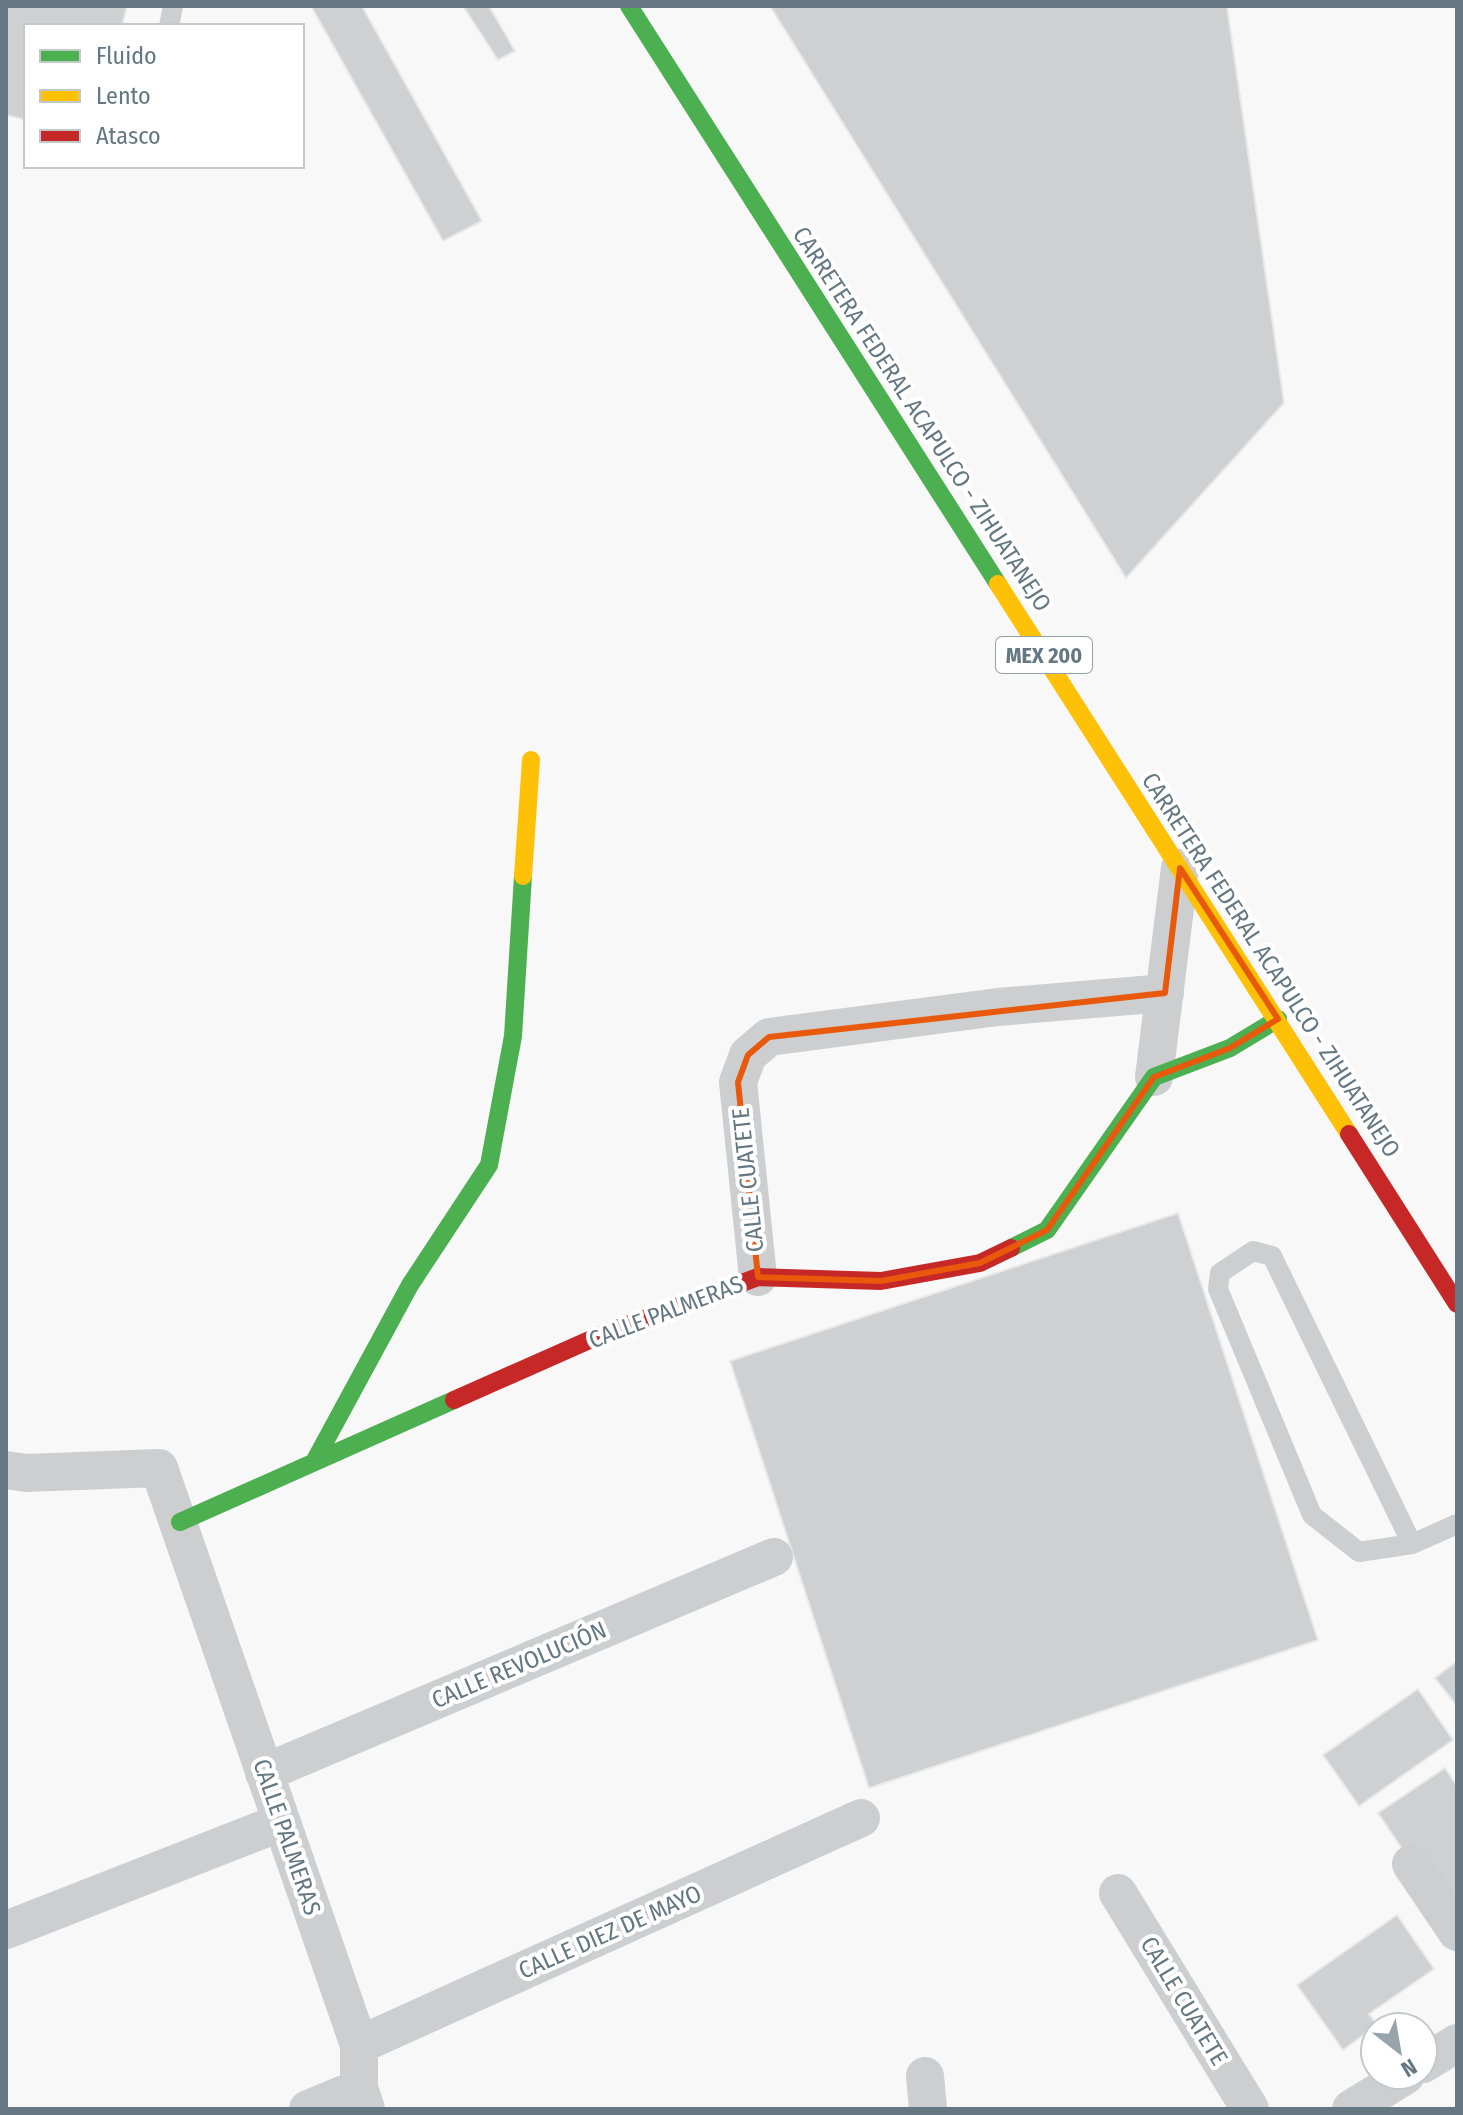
<svg xmlns="http://www.w3.org/2000/svg" width="1463" height="2115" font-family="'Fira Sans Condensed',sans-serif">
  <style>
    .building { fill: #ced0d1; stroke: #e8e8e8; stroke-width: 2 }
    .lines { fill: none; stroke-linecap: round; stroke-linejoin: round }
    .lane { stroke: #cdcecf; stroke-width: 20 }
    .street { stroke: #cdcecf; stroke-width: 38 }
    .fast { stroke: #4caf50; stroke-width: 18 }
    .slow { stroke: #ffc107; stroke-width: 18 }
    .jam { stroke: #c62828; stroke-width: 18 }
    .marked { fill: none; stroke: #e8590c; stroke-width: 6; stroke-linejoin: round }
    .labels { text-anchor: middle; dominant-baseline: central; stroke-width: 8; stroke-linejoin: round; paint-order: stroke }
    .shield { fill: #fff; stroke: #92a0a8; stroke-width: 2 }
    .shield-label { font-size: 22px; font-weight: bold; fill: #647782 }
    .street-label { font-size: 24px; fill: #647782; stroke: #fff }
  </style>
  <rect width="100%" height="100%" fill="#f8f8f8"/>
  <path class="building" d="M6,6H127L122,26H26V120L6,115Z
    M311,6H362L482,221L443,241Z
    M463,6H489L515,51L498,60Z
    M770,6H1227L1284,403L1126,578Z
    M1178,1213L1318,1640L869,1788L730,1361Z
    M1457,1661V1706L1435,1678Z
    M1418,1689L1453,1740L1359,1806L1323,1755Z
    M1445,1768L1457,1786V1922L1453,1924L1378,1813Z
    M1397,1915L1434,1969L1369,2014L1377,2025L1343,2050L1297,1985Z"/>
  <g class="lines">
    <path class="lane" d="M169,26L173,6
      M1412,1544L1272,1256L1253,1251L1220,1273L1218,1289L1312,1515L1359,1552L1412,1544L1457,1524"/>
    <path class="street" d="M1154,1077L1180,868
      M758,1277L738,1082L748,1055L769,1037L998,1007L1165,993
      M6,1470L26,1473L159,1468L359,2045V2088L366,2109
      M264,1773L774,1557
      M1411,1864L1457,1932
      M1118,1893L1250,2109
      M6,1930L282,1822
      M359,2045L861,1818
      M1423,2064L1457,2043
      M925,2076L928,2109
      M308,2109L359,2088
      M1351,2109L1406,2075"/>
    <path class="fast" d="M629,6L998,584
      M1011,1248L1047,1230L1154,1077L1230,1048L1278,1019
      M314,1462L410,1285L489,1165L513,1036L523,876
      M180,1522L454,1400"/>
    <path class="slow" d="M998,584L1349,1134
      M523,876L531,760"/>
    <path class="jam" d="M1349,1134L1457,1304
      M454,1400L603,1334L758,1277L881,1281L980,1263L1011,1248"/>
  </g>
  <path class="marked" d="M1180,868L1278,1019L1230,1048L1154,1077L1047,1230L980,1263L881,1281L758,1277L738,1082L748,1055L769,1037L1165,993Z"/>
  <g class="labels">
    <rect class="shield" x="996" y="637" width="96" height="36" rx="6"/>
    <g class="shield-label">
      <text x="1044" y="655">MEX 200</text>
    </g>
    <g class="street-label">
      <text transform="translate(922 419) rotate(57)">CARRETERA FEDERAL ACAPULCO - ZIHUATANEJO</text>
      <text transform="translate(1271 965) rotate(57)">CARRETERA FEDERAL ACAPULCO - ZIHUATANEJO</text>
      <text transform="translate(748 1180) rotate(-96)">CALLE CUATETE</text>
      <text transform="translate(666 1312) rotate(-21)">CALLE PALMERAS</text>
      <text transform="translate(519 1665) rotate(-23)">CALLE REVOLUCIÓN</text>
      <text transform="translate(287 1837) rotate(71)">CALLE PALMERAS</text>
      <text transform="translate(610 1932) rotate(-24)">CALLE DIEZ DE MAYO</text>
      <text transform="translate(1184 2001) rotate(59)">CALLE CUATETE</text>
    </g>
  </g>
  <rect width="1463" height="2115" fill="none" stroke="#647782" stroke-width="16"/>
  <rect x="24" y="24" width="280" height="144" fill="#ffffff" stroke="#c1c9cd" stroke-width="2"/>
  <rect x="40" y="50" width="40" height="12" fill="#4caf50" stroke="#c1c9cd" stroke-width="2"/>
  <text x="96" y="64" font-size="24" fill="#647782">Fluido</text>
  <rect x="40" y="90" width="40" height="12" fill="#ffc107" stroke="#c1c9cd" stroke-width="2"/>
  <text x="96" y="104" font-size="24" fill="#647782">Lento</text>
  <rect x="40" y="130" width="40" height="12" fill="#c62828" stroke="#c1c9cd" stroke-width="2"/>
  <text x="96" y="144" font-size="24" fill="#647782">Atasco</text>
  <g transform="translate(1399 2051) rotate(149)"><circle r="38" fill="#ffffff" stroke="#c1c9cd" stroke-width="2"/>
  <path d="M0-6L14 30L0 20L-14 30Z" fill="#98a4ab"/>
  <text y="-12" font-size="22" font-weight="bold" text-anchor="middle" fill="#647782">N</text>
  </g>
</svg>
